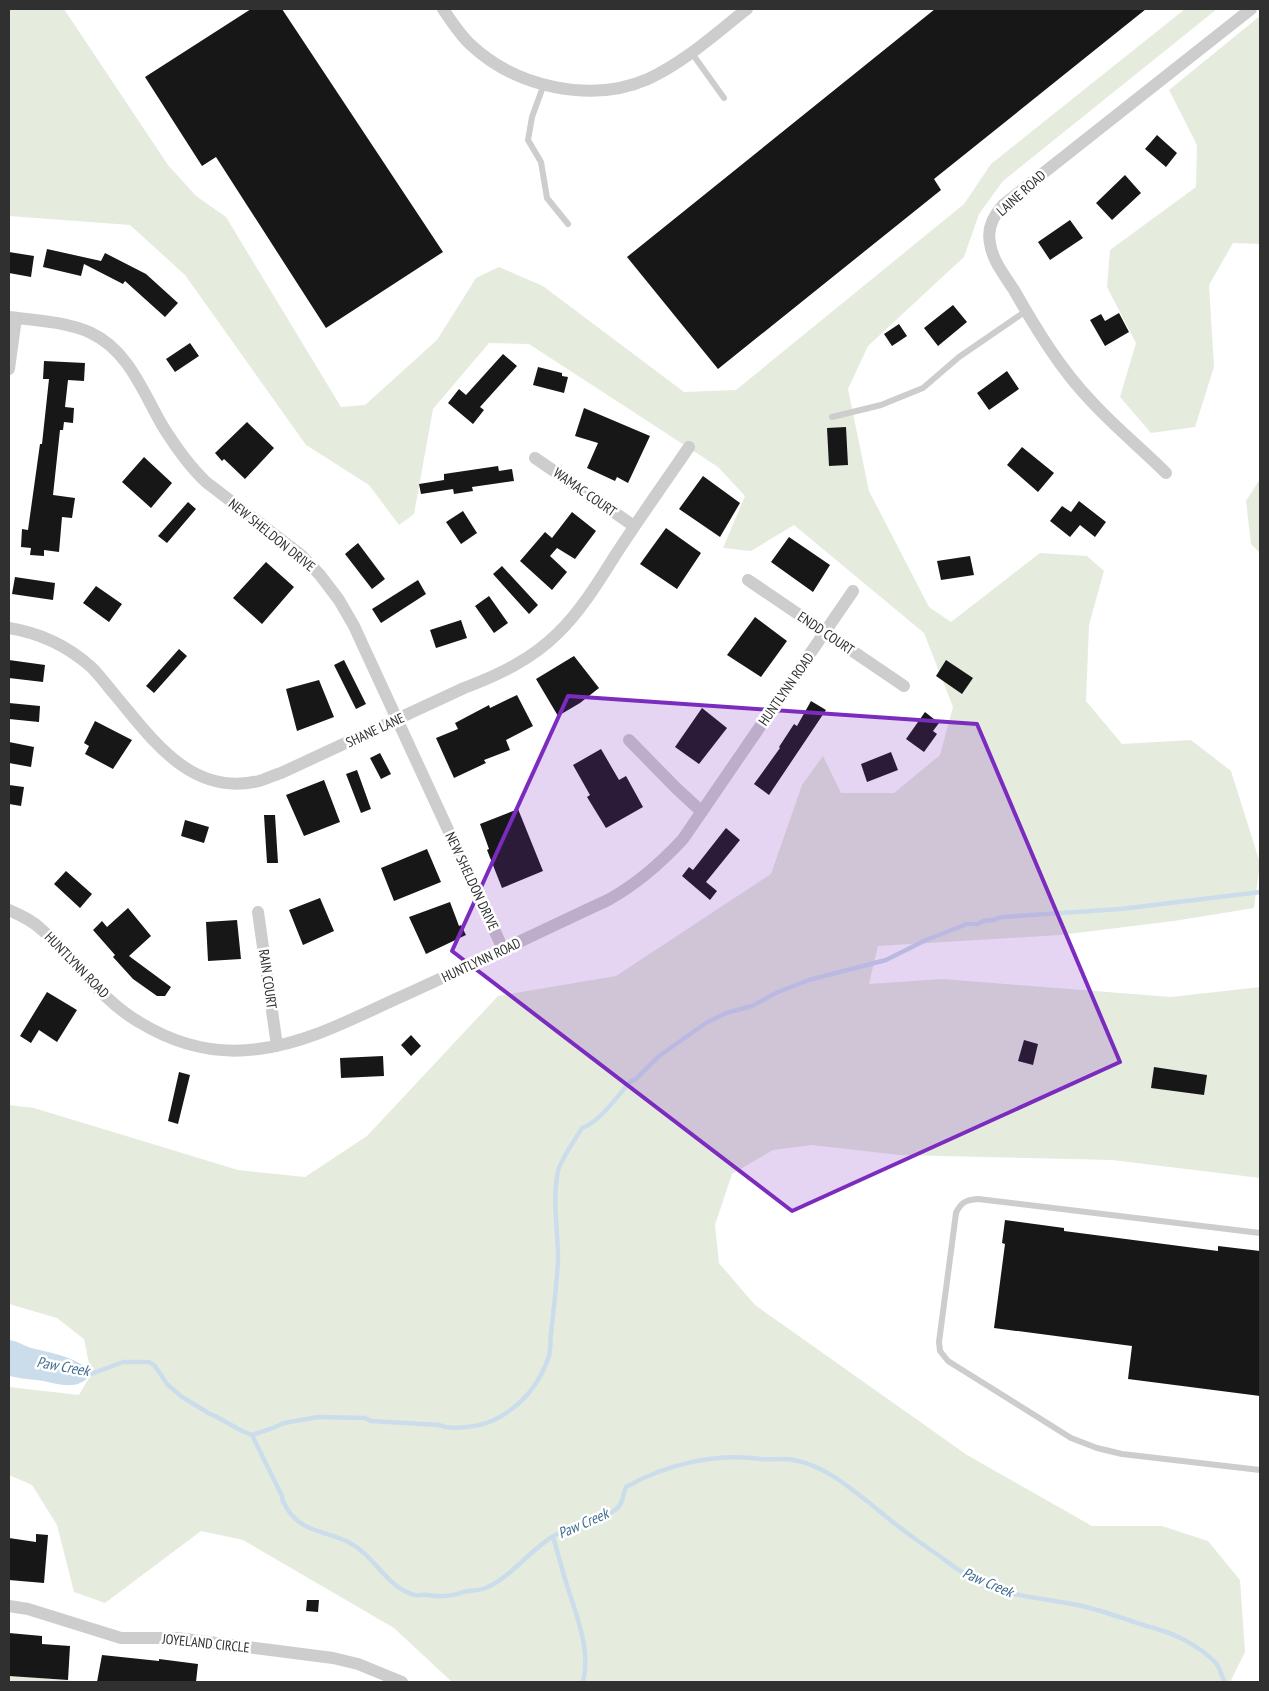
<svg xmlns="http://www.w3.org/2000/svg" width="1269" height="1691" font-family="'PT Sans Narrow',sans-serif">
  <style>
    .green { fill: #e5ecde }
    .water { fill: #cbddeb }
    .lines { fill: none; stroke-linecap: round; stroke-linejoin: round }
    .stream { stroke: #cbddeb; stroke-width: 4.5 }
    .building { fill: #171717 }
    .service { stroke: #cdcdcd; stroke-width: 6 }
    .minor { stroke: #cdcdcd; stroke-width: 12 }
    .marked { fill: #7b2cbf; fill-opacity: 0.2; stroke: #7b2cbf; stroke-width: 4; stroke-linejoin: round }
    .labels { text-anchor: middle; dominant-baseline: central; stroke-width: 5; stroke-linejoin: round; paint-order: stroke }
    .street-label { font-size: 14px; fill: #303030; stroke: #fff }
    .water-label { font-size: 15px; font-style: italic; fill: #3f6d90; stroke: #fff }
  </style>
  <rect width="100%" height="100%" fill="#fff"/>
  <path class="green" d="M9,9H64L168,165L196,196L226,217L341,407L365,405L437,340L476,278L499,267L543,286L684,392L736,390L964,204L991,164L1185,9H1217L1003,181L979,214L964,257L868,346L848,389L869,491L929,607L951,622L1040,553L1087,556L1104,571L1089,625L1086,701L1122,744L1191,740L1231,771L1260,863L1254,908L1174,921L1060,935L878,946L869,984L942,979L1171,997L1260,987V1178L1112,1160L899,1155L812,1145L773,1150L732,1174L715,1225L719,1263L755,1305L967,1455L1092,1526H1162L1208,1541L1240,1580L1245,1652L1230,1682H452L394,1628L243,1540L201,1531L105,1603L74,1592L57,1525L32,1485L9,1475V1387L79,1395L91,1374L84,1339L57,1318L9,1304V1105L34,1108L238,1170L305,1177L367,1136L498,996L616,976L771,874L802,785L823,756L841,793H894L940,755L953,707L924,633L794,525L751,551L723,548L745,496L718,467L529,344L489,343L433,409L414,514L399,525L369,485L306,445L185,275L130,225L9,216Z
    M1260,16V244L1233,243L1209,285L1214,367L1195,427L1151,433L1120,397L1136,343L1107,287L1110,250L1196,187L1197,145L1169,90Z
    M1260,479V553L1251,544L1246,501Z
    M9,1675L85,1682H86H9Z"/>
  <path class="water" d="M9,1340C17,1341 23,1345 31,1348C47,1352 83,1358 91,1374C88,1377 85,1381 82,1382C69,1390 50,1381 36,1380C26,1379 18,1378 9,1376Z"/>
  <g class="lines">
    <path class="stream" d="M86,1373L91,1374L123,1362H149L155,1366L167,1384L182,1397L210,1414L215,1416L242,1431L252,1435L282,1496C282,1502 285,1505 288,1510C303,1533 328,1531 350,1543C375,1556 387,1588 415,1595C419,1596 423,1594 427,1595C439,1597 451,1597 463,1592C471,1590 479,1591 486,1588C512,1576 528,1552 552,1537C567,1527 611,1519 620,1505C623,1500 624,1492 626,1487C667,1464 714,1453 761,1459C771,1460 783,1458 794,1460C826,1466 853,1490 878,1510C898,1527 919,1542 941,1557C949,1563 957,1570 966,1574C980,1581 1000,1590 1015,1594C1037,1599 1060,1601 1082,1606C1104,1611 1124,1619 1146,1626C1149,1627 1153,1627 1157,1629C1178,1635 1200,1647 1215,1662C1220,1667 1221,1676 1225,1682
      M252,1435L273,1428L284,1423L318,1417L365,1418L371,1421L439,1425C453,1431 481,1426 494,1420C521,1407 540,1384 549,1356C551,1348 550,1341 551,1333C554,1308 557,1283 558,1258C558,1229 552,1200 558,1171C560,1161 576,1138 582,1128C599,1123 619,1094 631,1081L635,1080L659,1056L706,1023L726,1013L752,1006L778,992L809,980L886,960L926,940L967,924H978L983,921L993,920L1002,917L1121,909L1260,892
      M553,1536C558,1553 562,1571 568,1588C577,1618 591,1650 583,1682"/>
  </g>
  <path class="building" d="M251,9H282L443,252L326,328L216,157L202,166L145,77Z
    M935,9H1146L934,179L941,190L718,369L627,257Z
    M1157,135L1177,153L1166,167L1145,149Z
    M1125,175L1141,193L1112,220L1096,203Z
    M1070,220L1083,238L1050,260L1038,242Z
    M47,249L101,261L105,253L146,274L178,303L165,317L125,281L123,284L84,264L81,276L43,267Z
    M9,252L34,256L31,277L9,273Z
    M953,305L967,322L938,346L924,328Z
    M1119,313L1129,332L1105,346L1090,320L1101,314L1105,321Z
    M899,324L907,336L892,346L884,334Z
    M190,343L199,356L175,372L166,359Z
    M503,354L517,366L480,407L484,410L473,424L448,403L459,389L466,395Z
    M44,361L85,363L84,381L68,380L65,407L74,408L73,423L64,422L63,430H60L53,495L75,498L72,518L62,517L59,552L44,550V556L30,555L31,548L21,547L22,529L28,530L40,444H42L49,379H43Z
    M538,367L562,373V376L568,377L564,393L533,385Z
    M1007,371L1019,389L989,410L977,393Z
    M584,408L650,436L628,483L617,477L615,481L587,468L598,443L575,436Z
    M247,422L274,448L245,479L224,459L222,461L215,453Z
    M846,427L848,465L829,466L827,428Z
    M1022,447L1054,473L1038,492L1007,465Z
    M144,457L172,483L151,508L122,482Z
    M498,466L499,471L512,469L514,481L472,487L473,491L454,494L453,489L421,494L419,484L444,480V474Z
    M703,476L740,503L720,537L679,509Z
    M1079,501L1106,522L1095,537L1080,525L1070,537L1050,521L1062,506L1071,512Z
    M188,502L196,509L167,543L158,536Z
    M463,511L477,533L461,544L446,522Z
    M572,512L596,531L575,559L557,548L550,556L567,572L552,590L520,561L545,532L552,538Z
    M666,528L701,553L677,589L640,564Z
    M789,537L830,565L813,592L771,562Z
    M358,543L385,579L372,589L345,554Z
    M970,556L974,575L941,580L937,561Z
    M266,562L294,587L262,624L233,598Z
    M502,566L538,605L529,614L493,574Z
    M15,577L55,583L53,600L12,594Z
    M418,580L426,594L381,623L372,609Z
    M96,586L122,604L109,622L83,603Z
    M489,596L508,623L494,633L475,606Z
    M755,617L787,641L761,677L727,655Z
    M461,620L467,638L436,648L430,630Z
    M179,649L187,656L154,693L146,686Z
    M574,656L599,688L580,703L558,716L536,679Z
    M9,660L45,665L43,682L9,678Z
    M344,660L366,704L356,709L334,665Z
    M946,660L973,678L962,694L936,676Z
    M319,680L334,717L297,731L286,689Z
    M517,695L533,726L506,740L510,750L484,760L486,763L454,778L436,738L458,729L455,723L489,705L490,708Z
    M811,701L826,710L769,795L754,784L780,748L779,747L794,724L797,726Z
    M9,703L40,706L39,722L9,719Z
    M702,708L727,728L699,764L675,747Z
    M925,712L939,723L933,731L937,734L924,752L906,739Z
    M95,721L132,740L113,769L85,754L89,746L84,743Z
    M9,742L34,747L31,767L9,763Z
    M601,749L619,780L626,776L643,807L606,828L587,797L590,795L573,765Z
    M891,752L898,770L867,782L861,764Z
    M380,753L391,774L381,779L370,758Z
    M357,770L371,809L361,813L346,774Z
    M324,780L340,822L304,836L286,795Z
    M9,785L24,787L21,806L9,804Z
    M518,809L543,871L502,888L487,850L489,849L480,824Z
    M264,815H275L278,863H267Z
    M185,820L209,827L204,843L181,836Z
    M726,828L740,840L706,882L717,891L710,900L682,876L689,867L693,870Z
    M427,849L441,882L394,901L381,868Z
    M66,871L92,894L80,908L54,884Z
    M320,898L334,931L303,945L289,910Z
    M450,902L459,926L461,925L466,935L426,954L409,917Z
    M128,908L151,936L129,956L171,987L165,996H157L133,979L113,957L115,955L93,930L102,921L107,927Z
    M237,920L241,959L208,961L206,922Z
    M47,992L77,1010L57,1042L39,1030L31,1043L20,1036Z
    M411,1035L421,1046L411,1056L401,1045Z
    M1024,1040L1038,1044L1033,1065L1018,1061Z
    M383,1056L384,1076L341,1078L340,1058Z
    M1154,1067L1207,1075L1204,1095L1151,1088Z
    M179,1072L190,1075L178,1124L168,1121Z
    M1005,1220L1064,1228V1231L1218,1251V1246L1260,1251V1396L1128,1379L1132,1346L994,1328L1005,1244L1002,1243Z
    M36,1534L48,1535L44,1583L9,1580V1538L36,1542Z
    M307,1600H319L318,1612L306,1611Z
    M9,1633L42,1636V1644L70,1646L68,1680L9,1676Z
    M102,1655L159,1661V1659L198,1664L196,1682H97Z"/>
  <g class="lines">
    <path class="service" d="M691,52L724,98
      M544,84L532,117L528,140L541,162L547,198L568,224
      M832,417L881,405L923,388L959,357L1026,311
      M1260,1233L978,1199C966,1200 961,1202 956,1213L939,1342L940,1351L948,1361L1071,1438L1097,1448L1122,1454L1260,1470"/>
    <path class="minor" d="M443,9C451,21 460,35 471,45C516,87 591,104 648,79C685,62 716,33 747,9
      M9,317C34,320 68,322 91,333C128,350 143,392 162,425C175,446 188,465 206,482L301,555L320,575L339,600L354,626L503,949
      M9,369L16,318
      M535,458L634,526
      M1166,473C1142,449 1115,427 1092,402C1061,370 1036,329 1014,290C1005,276 992,260 990,243C987,229 993,216 1003,205L1251,9
      M748,580L904,686
      M9,628C40,633 66,645 90,666C99,674 107,686 115,695C153,740 191,797 259,781C266,779 274,775 281,773L464,688C498,675 531,660 558,633C582,610 600,579 618,551C641,516 665,482 689,447
      M629,740L676,788L702,812
      M9,910C20,915 32,920 41,929C75,958 99,999 139,1022C175,1044 216,1055 258,1049C307,1043 352,1019 396,999C467,967 537,933 608,900C637,884 660,864 683,839L853,591
      M258,912L277,1046
      M9,1606L28,1609L121,1638H177L333,1658L358,1664L402,1682"/>
  </g>
  <path class="marked" d="M568,696L977,724L1120,1062L792,1211L452,951Z"/>
  <g class="labels">
    <g class="street-label">
      <text transform="translate(1021 193) rotate(-42)">LAINE ROAD</text>
      <text transform="translate(585 492) rotate(35)">WAMAC COURT</text>
      <text transform="translate(272 535) rotate(39)">NEW SHELDON DRIVE</text>
      <text transform="translate(826 633) rotate(34)">ENDD COURT</text>
      <text transform="translate(786 689) rotate(-55)">HUNTLYNN ROAD</text>
      <text transform="translate(375 730) rotate(-25)">SHANE LANE</text>
      <text transform="translate(472 881) rotate(65)">NEW SHELDON DRIVE</text>
      <text transform="translate(481 960) rotate(-25)">HUNTLYNN ROAD</text>
      <text transform="translate(77 965) rotate(46)">HUNTLYNN ROAD</text>
      <text transform="translate(268 979) rotate(82)">RAIN COURT</text>
      <text transform="translate(206 1643) rotate(6)">JOYELAND CIRCLE</text>
    </g>
    <g class="water-label">
      <text transform="translate(63 1366) rotate(10)">Paw Creek</text>
      <text transform="translate(583 1523) rotate(-24)">Paw Creek</text>
      <text transform="translate(988 1582) rotate(23)">Paw Creek</text>
    </g>
  </g>
  <rect width="1269" height="1691" fill="none" stroke="#303030" stroke-width="20"/>
</svg>
